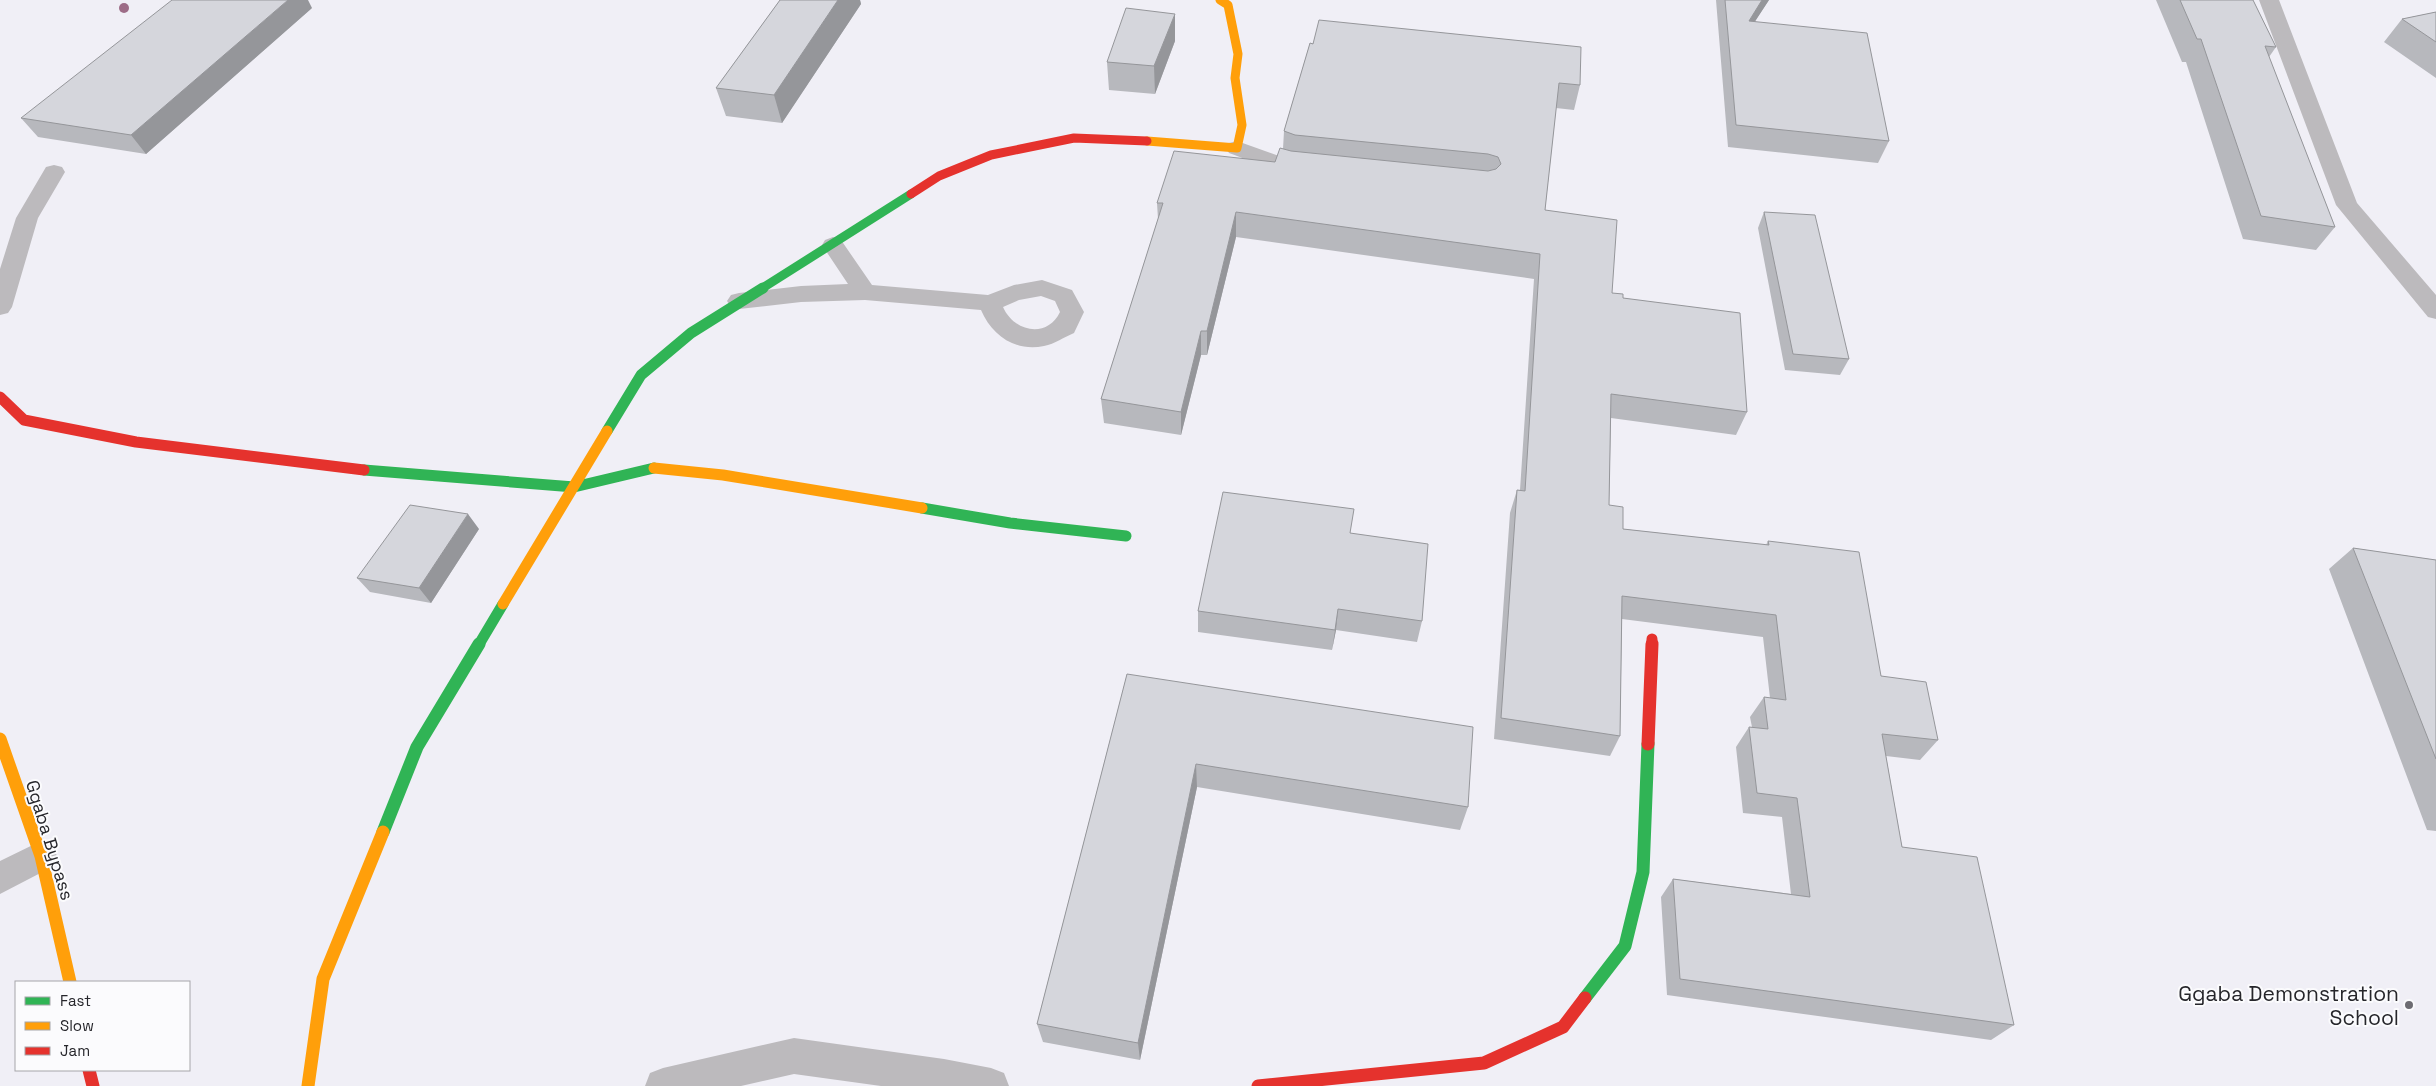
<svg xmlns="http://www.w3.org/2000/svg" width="2436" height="1086" font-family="'Space Grotesk',sans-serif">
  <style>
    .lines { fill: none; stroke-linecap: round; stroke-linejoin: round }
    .lane { fill: #bcbabd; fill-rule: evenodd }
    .street { fill: #bcbabd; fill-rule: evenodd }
    .fast-far2 { stroke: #30b455; stroke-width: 9 }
    .fast-far1 { stroke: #30b455; stroke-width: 11 }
    .fast { stroke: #30b455; stroke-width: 13 }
    .slow-far2 { stroke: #ff9f0a; stroke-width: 9 }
    .slow-far1 { stroke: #ff9f0a; stroke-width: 11 }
    .slow { stroke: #ff9f0a; stroke-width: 13 }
    .jam-far2 { stroke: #e5322d; stroke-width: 9 }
    .jam-far1 { stroke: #e5322d; stroke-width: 11 }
    .jam { stroke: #e5322d; stroke-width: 13 }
    .tree { fill: #9d6c87 }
    .wall { fill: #b7b8bd }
    .shaded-wall { fill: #95969a }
    .building { fill: #d5d6dc; stroke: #95969a }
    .poi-dot { fill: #6d6c72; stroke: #fbfbfd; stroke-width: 2 }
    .labels { text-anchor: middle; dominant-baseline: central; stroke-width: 4; stroke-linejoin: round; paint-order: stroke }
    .street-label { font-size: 18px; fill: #26262b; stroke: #fbfbfd }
    .near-poi-label { font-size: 21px; fill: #26262b; stroke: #fbfbfd; text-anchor: end }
  </style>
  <rect width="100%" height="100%" fill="#f0eff6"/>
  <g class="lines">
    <path class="lane" d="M2259,0H2279L2357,203L2436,295V319L2428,317L2336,205Z
      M41,841L52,845L57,856L52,867L0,894V861Z"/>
    <path class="street" d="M1237,141L1293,161L1317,164L1320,169L1317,174C1289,181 1255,162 1229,153L1226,148L1229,143Z
      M54,165L62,167L65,172L38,218L12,307L8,313L0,315V269L16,218L46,167Z
      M833,237L841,240L872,285L988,295L1014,285L1042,280L1072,290L1084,312L1074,333C1064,337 1055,344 1044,346C1016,352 992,336 981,310L865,300L801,302L739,309L731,307L727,301L731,295L739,293L801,286L848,284L822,245L825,240ZM1041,296L1055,301L1060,312C1047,339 1014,332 1003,307L1019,300Z
      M794,1038L944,1059L991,1068L1004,1073L1009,1086H881L794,1074L741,1086H645L650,1073L663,1068Z"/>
    <path class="fast-far2" d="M761,289L911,194"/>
    <path class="fast-far1" d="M607,431L641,375L691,333L763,288
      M364,470L574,487L654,468
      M922,508L1010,523L1126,536
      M478,646L503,604"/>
    <path class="fast" d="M383,832L417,747L479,644
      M1585,998L1625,946L1643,872L1648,744"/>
    <path class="slow-far2" d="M1147,141L1237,148L1242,125L1235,78L1238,54L1228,5L1220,0"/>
    <path class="slow-far1" d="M654,468L723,475L922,508
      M503,604L607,431"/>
    <path class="slow" d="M0,739L41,856L70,982
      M308,1086L323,979L383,832"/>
    <path class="jam-far2" d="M911,194L939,176L991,155L1074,138L1147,141"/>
    <path class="jam-far1" d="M0,397L24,420L136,442L364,470
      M1652,646V639"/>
    <path class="jam" d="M1648,744L1652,644
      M89,1070L93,1086
      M1258,1086L1484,1063L1563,1027L1585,998"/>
  </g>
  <circle class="tree" cx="124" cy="8" r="5"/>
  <path class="wall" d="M780,0H860L861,4L782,123L726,116L716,88Z
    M1716,0H1769L1755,21L1889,141L1878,163L1728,147Z
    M2156,0H2253L2276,47L2269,57L2335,227L2316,250L2243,239L2186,62H2182Z
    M312,8L146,154L38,137L21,118Z
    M2436,12V78L2384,42L2402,19Z
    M1175,14V41L1155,94L1109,90L1107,62Z
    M1310,43L1580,85L1574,110L1556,108L1545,210L1612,293L1623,298L1747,412L1736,435L1611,418L1609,505L1623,529L1766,545L1768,541L1881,676L1938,740L1920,760L1886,756L1902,847L2014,1025L1991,1040L1667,995L1661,897L1673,879L1791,894L1782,817L1743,813L1736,747L1749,727H1752L1750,717L1764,697L1770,698L1763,637L1622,619L1620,736L1610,756L1494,739L1510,513L1517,490H1520L1534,279L1236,237L1207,355H1201L1181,435L1104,423L1101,399L1158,219L1157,203L1275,162L1283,149L1284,131Z
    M1764,212L1849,359L1840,375L1785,370L1758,228Z
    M479,529L431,603L370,592L357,578Z
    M1350,533L1422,621L1417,642L1336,630L1332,650L1198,632V611Z
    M2353,548L2436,560V831L2427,830L2329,569Z
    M1127,674L1468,807L1460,830L1197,787L1140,1060L1043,1042L1037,1024Z"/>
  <path class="shaded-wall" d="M288,0H308L312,8L146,154L131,135Z
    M838,0H860L861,4L782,123L774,95Z
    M1762,0H1769L1741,43L1749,21Z
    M1175,14V41L1155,94L1154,66Z
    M1236,212V237L1207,355V331Z
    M1201,331V355L1181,435V412Z
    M468,514L479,529L431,603L419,588Z
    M1338,609L1336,630L1332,650L1335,630Z
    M1196,764L1197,787L1140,1060L1138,1043Z"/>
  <path class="building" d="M172,0H288L131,135L21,118Z
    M780,0H838L774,95L716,88Z
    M1725,0H1762L1749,21L1867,33L1889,141L1736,125Z
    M2180,0H2253L2276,47L2265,46L2335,227L2261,216L2201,39H2197Z
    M1126,8L1175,14L1154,66L1107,62Z
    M2436,12V42L2402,19Z
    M1319,20L1581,47L1580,85L1559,83L1545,210L1617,220L1612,293L1623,294V298L1740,313L1747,412L1611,394L1609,505L1623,507V529L1769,545L1768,541L1859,552L1881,676L1926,682L1938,740L1882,734L1902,847L1977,857L2014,1025L1680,979L1673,879L1810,897L1797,798L1757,793L1749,727L1768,729L1764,697L1786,700L1776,615L1622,596L1620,736L1501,718L1517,490L1525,491L1540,254L1236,212L1207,331H1201L1181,412L1101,399L1163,203H1157L1174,151L1275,162L1280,148L1291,151L1488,171L1496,169L1501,164L1498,157L1488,154L1295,135L1284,131L1310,43L1313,44Z
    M1764,212L1815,215L1849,359L1793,354Z
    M1223,492L1354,509L1350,533L1428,544L1422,621L1338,609L1335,630L1198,611Z
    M410,505L468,514L419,588L357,578Z
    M2353,548L2436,560V759Z
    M1127,674L1473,727L1468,807L1196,764L1138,1043L1037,1024Z"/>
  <circle class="poi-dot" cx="2409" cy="1005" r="5"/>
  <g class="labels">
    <g class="street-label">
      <text transform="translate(50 840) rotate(73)">Ggaba Bypass</text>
    </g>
    <g class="near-poi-label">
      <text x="2399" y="993">Ggaba Demonstration<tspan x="2399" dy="24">School</tspan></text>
    </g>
  </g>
  <rect x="15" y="981" width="175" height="90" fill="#fbfbfd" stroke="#a6a6a9"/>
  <rect x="25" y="997" width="25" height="8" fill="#30b455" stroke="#a6a6a9"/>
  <text x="60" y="1006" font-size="15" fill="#26262b">Fast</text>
  <rect x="25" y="1022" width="25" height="8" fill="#ff9f0a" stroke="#a6a6a9"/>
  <text x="60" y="1031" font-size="15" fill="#26262b">Slow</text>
  <rect x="25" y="1047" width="25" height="8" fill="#e5322d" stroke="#a6a6a9"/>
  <text x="60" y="1056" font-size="15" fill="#26262b">Jam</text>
</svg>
